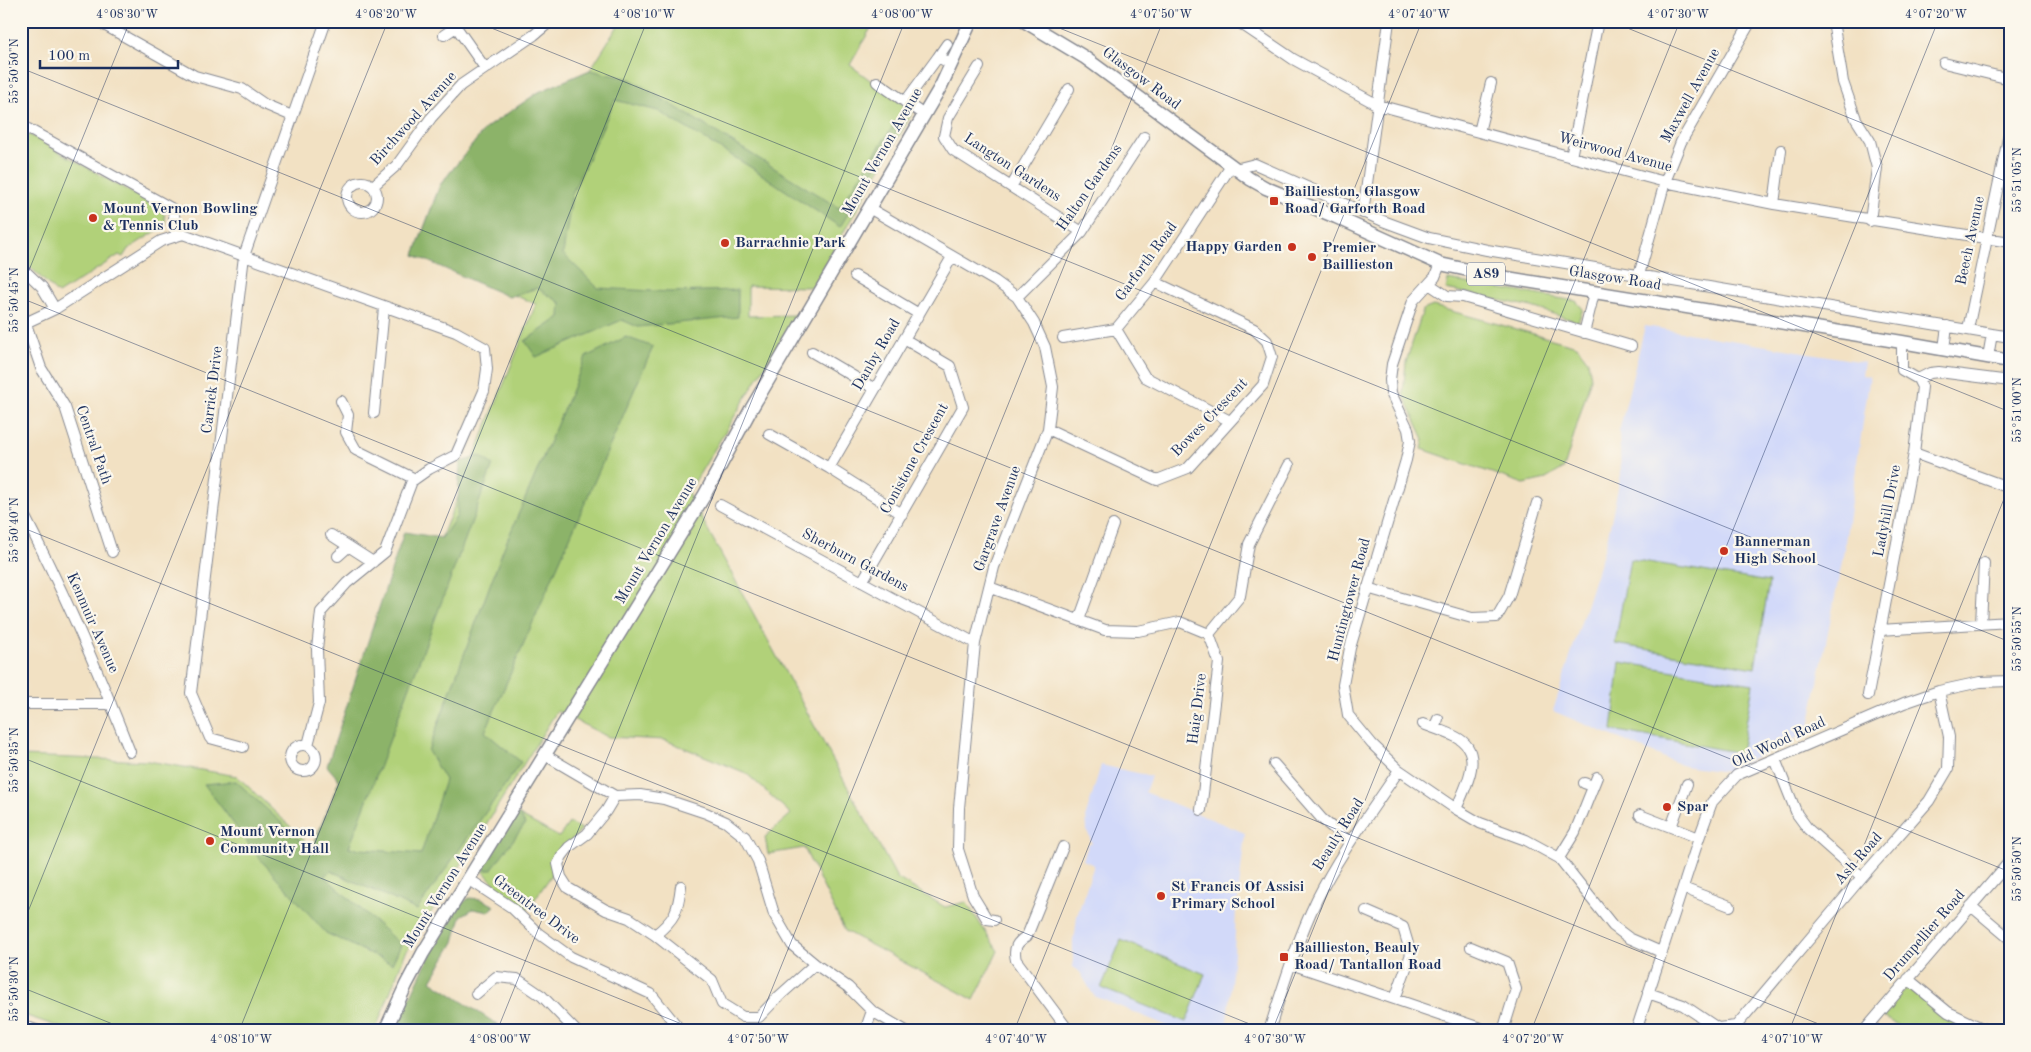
<svg xmlns="http://www.w3.org/2000/svg" width="2031" height="1052" font-family="'Old Standard TT',serif">
  <style>
    .built { fill: #d2d9f9 }
    .green { fill: #b1d179; stroke: #66806c }
    .forest { fill: #8cb369; stroke: #547164 }
    .lines { fill: none; stroke-linecap: round; stroke-linejoin: round }
    .minor-casing { stroke: #868890; stroke-width: 12 }
    .major-casing { stroke: #868890; stroke-width: 15 }
    .minor { stroke: #fff; stroke-width: 10 }
    .major { stroke: #fff; stroke-width: 12 }
    .ticks { fill: none; stroke: #1b2f5e; stroke-width: 1; stroke-opacity: 0.45 }
    .poi-dot { fill: #c8321e; stroke: #fbf7ec; stroke-width: 2 }
    .labels { text-anchor: middle; dominant-baseline: central; stroke-width: 4.5; stroke-linejoin: round; paint-order: stroke }
    .shield { fill: #fbf7ec; stroke: #5e6b89; stroke-width: 1 }
    .shield-label { font-size: 14px; font-weight: bold; fill: #1b2f5e }
    .street-label { font-size: 15px; fill: #1b2f5e; stroke: #fbf7ec }
    .poi-label { font-size: 15px; font-weight: bold; fill: #1b2f5e; stroke: #fbf7ec; text-anchor: start }
    .neatline { fill: none; stroke: #1b2f5e; stroke-width: 2 }
    .ticks-label { font-size: 12px; text-anchor: middle; fill: #1b2f5e }
  </style>
  <rect width="100%" height="100%" fill="#fbf7ec"/>
  <filter id="ink" filterUnits="userSpaceOnUse"><feTurbulence type="fractalNoise" baseFrequency=".02" numOctaves="2"/><feDisplacementMap in="SourceGraphic" scale="10" xChannelSelector="R" yChannelSelector="G"/><feConvolveMatrix kernelMatrix="1 2 1 2 8 2 1 2 1" color-interpolation-filters="sRGB"/></filter>
  <filter id="wash" filterUnits="userSpaceOnUse"><feTurbulence type="fractalNoise" baseFrequency=".0096" numOctaves="4" result="noise"/><feDisplacementMap in="SourceGraphic" scale="20" xChannelSelector="R" yChannelSelector="G"/><feGaussianBlur stdDeviation="1.12" result="paint"/><feColorMatrix in="noise" values="0 0 0 0 0 0 0 0 0 0 0 0 0 0 0 0 0 1.4 0 .05"/><feComposite in="paint" operator="in"/></filter>
  <g filter="url(#wash)">
    <rect width="100%" height="100%" fill="#f2e1c3"/>
    <path class="built" d="M1645,326L1864,362L1862,375L1870,376L1842,562L1808,732L1727,772L1684,766L1553,711L1607,540L1621,474L1619,432Z
      M1101,765L1151,776L1145,792L1245,833L1237,908L1236,909L1234,955L1226,1031H1180L1094,996L1080,972L1073,967V940L1075,934L1077,916L1094,865L1083,860L1089,843L1092,844L1087,830L1086,815Z"/>
    <path class="green" d="M621,21H865L872,26L850,65L913,112L812,287L748,286V316L796,315L688,493L897,878L945,907L966,902L998,951L974,1000L845,931L804,848L768,854L765,837L791,814L746,773L665,740L608,737L557,711L405,954L375,1031H71L21,1014V756L148,761L237,776L312,847L453,509L536,304L414,255L440,185L486,128L539,92L590,70Z
      M21,130L164,211L166,225L128,249L123,257L119,255L58,294L21,258Z
      M1448,280L1576,301L1583,309L1578,322L1532,307L1446,289Z
      M1433,306L1577,346L1588,361L1591,378L1564,468L1546,479L1524,484L1422,449L1424,439L1403,394L1406,362L1423,310Z
      M1630,559L1769,582L1755,668L1615,644Z
      M1620,662L1753,684L1741,753L1612,730Z
      M519,815L559,837L569,823L582,829L557,856L553,873L528,909L502,892L483,871Z
      M1121,940L1205,974L1186,1022L1101,988Z
      M1907,987L1965,1027L1974,1031H1908L1882,1016Z"/>
    <path class="forest" d="M590,70L630,79L839,208L897,120L903,122L840,227L752,168L658,111L615,100L572,194L563,254L598,288L670,292L738,290V317L638,327L622,320L536,357L525,341L560,317L561,303L537,288L509,297L414,255L440,185L486,128L539,92Z
      M626,337L653,347L485,732L521,762L417,910L331,871L324,876L401,945L392,964L326,933L260,859L204,784L236,781L312,851L339,780L327,766L404,532L442,538L457,516L460,462L480,456L493,465L349,848L421,854L445,780L428,751L503,550L586,357Z
      M519,814L525,824L491,870H485L484,863L512,819Z
      M469,898L481,899L495,906L488,912L473,909L461,916L454,942L431,981L507,1031H425L399,1022L426,963L457,907Z"/>
  </g>
  <g filter="url(#ink)">
    <g class="lines">
      <g class="minor-casing">
        <path id="minor" d="M97,21L195,76L242,89L264,104L292,116
          M452,21L485,68
          M1237,21L1293,59L1378,105L1665,182L1774,204L2010,242
          M1833,21L1843,82L1856,119L1870,141L1877,168L1870,221
          M444,35L456,27
          M938,57L947,44
          M1944,63L2010,79
          M979,67L948,118L944,136L953,150L1082,232
          M877,82L924,115
          M905,102L938,57L951,64
          M21,125L171,208L174,214L176,235
          M1479,132L1491,83
          M1571,157L1598,21
          M1235,169L1255,164L1383,221L1429,238L1487,250L2010,337
          M347 197a15 15 0 1 1 30 0a15 15 0 1 1-30 0Z
          M373,186L397,165L431,118L461,85L534,35L551,21
          M1011,187L1069,89
          M1774,204L1781,150
          M869,208L995,281L1017,297L1034,323L1045,347L1053,387L1048,429L994,567L975,643L959,808L958,849L973,896L987,919L994,920
          M1363,213L1389,21
          M1440,264L1435,277L1413,301L1392,364L1390,380L1391,393L1408,429L1410,441L1406,460L1350,648L1343,685L1348,715L1372,744L1399,770L1456,809L1480,823L1526,840L1559,858L1613,926L1629,938L1661,952
          M21,267L42,287L55,309
          M1639,275L1665,182L1681,142L1751,21
          M855,276L919,314
          M1429,284L1447,296L1463,297L1631,346
          M1017,297L1082,232L1144,137
          M26,324L41,368L65,407L112,552
          M21,325L55,309L161,241L183,234L456,332L485,348L487,369L484,391L456,455L429,469L412,481L385,552L347,583L321,612L317,649L319,703L308,745
          M1116,329L1145,377L1230,421
          M1968,329L2010,129
          M1584,333L1594,293
          M1063,338L1116,329L1155,282L1231,166
          M1944,349L1947,326
          M812,352L875,389
          M1988,357L1992,334
          M1918,379L1930,373L1939,372L2010,381
          M341,401L348,415L346,432L356,450L415,479
          M374,413L384,308
          M1048,429L1157,480L1188,468L1263,385L1272,357L1267,341L1254,329L1155,282
          M769,434L829,468L902,514
          M1914,453L2010,488
          M829,468L952,257
          M720,505L975,643
          M21,509C62,588 98,670 130,752
          M331,535L373,562
          M338,556L348,547
          M862,582L963,407L950,366L904,339
          M989,587L1105,630L1138,631L1180,622L1209,634L1219,662L1201,810
          M1367,588L1472,618L1497,617L1509,596L1537,503
          M1079,620L1113,525
          M1981,624L1984,563
          M1880,630L2010,622
          M1209,634L1240,596L1249,544L1289,465
          M1868,695L1914,453L1922,387L1918,379L1902,370V342
          M21,704H111
          M1423,724C1434,728 1446,732 1456,737C1486,752 1465,788 1456,809
          M1434,728L1438,719
          M290 758a13 13 0 1 1 26 0a13 13 0 1 1-26 0Z
          M243,747L210,738L191,693L244,256L326,21
          M545,755L615,796L640,795L664,799L706,813L726,822L745,837L758,861L774,914L792,945L815,964L848,987L872,1011L906,1031
          M1775,759L1797,814L1808,829L1862,877
          M1274,764L1322,819L1350,842
          M1584,783L1593,786
          M615,796L606,811L587,834L569,847L562,856L558,864L561,877L568,888L606,910L629,918L655,935L712,980L722,1004L743,1017H759L776,999L815,964
          M1640,815L1699,838
          M1671,827L1687,784
          M1063,847L1027,936C1017,942 1013,948 1016,960L1069,1031
          M1559,858L1575,832L1597,777
          M470,880L511,907L538,933L571,957L651,994L681,1031
          M1683,888L1730,906
          M1971,906L2010,939
          M1366,911L1403,927L1411,954L1395,999
          M655,935C675,919 678,911 681,886
          M1471,947L1507,962L1516,989L1503,1031
          M1291,964L1489,1031
          M1908,979L1948,1012L1988,1031
          M1648,993L1683,1005L1722,1031
          M476,994L496,977L517,979L542,996L576,1031
          M21,1025L39,1031
          M1718,1028L1736,1026L1862,877L1929,801L1948,769L1949,737L1939,691
          M865,1031L872,1011
          M1269,1031C1283,987 1297,940 1317,899C1340,853 1371,812 1399,770
          M1636,1031L1699,838L1712,802L1737,775L1904,703L1939,691L1980,682L2010,681
          M1864,1031L2010,861"/>
      </g>
      <g class="major-casing">
        <path id="major" d="M1024,21L1084,57L1250,179L1266,188L1336,217L1440,264L1501,277L1902,342L2010,361
          M385,1031L406,985L423,953L704,496L750,411L941,86L971,21"/>
      </g>
      <use href="#minor" class="minor"/>
      <use href="#major" class="major"/>
    </g>
  </g>
  <path class="ticks" d="M474,21L2010,642M1042,21L2010,412M1610,21L2010,183M21,68L2010,872M21,290L130,21M21,298L1836,1031M21,527L1267,1031M21,757L699,1031M21,929L388,21M21,987L130,1031M239,1031L647,21M497,1031L905,21M755,1031L1163,21M1014,1031L1422,21M1272,1031L1680,21M1531,1031L1938,21M1789,1031L2010,484"/>
  <g class="poi-dot">
    <rect x="1269" y="196" width="10" height="10" rx="2.5"/>
    <circle cx="93" cy="218" r="5"/>
    <circle cx="725" cy="243" r="5"/>
    <circle cx="1292" cy="247" r="5"/>
    <circle cx="1312" cy="257" r="5"/>
    <circle cx="1724" cy="551" r="5"/>
    <circle cx="1667" cy="807" r="5"/>
    <circle cx="210" cy="841" r="5"/>
    <circle cx="1161" cy="896" r="5"/>
    <rect x="1279" y="952" width="10" height="10" rx="2.5"/>
  </g>
  <g class="labels">
    <rect class="shield" x="1467" y="262.5" width="38" height="23" rx="4"/>
    <g class="shield-label">
      <text x="1486" y="274">A89</text>
    </g>
    <g class="street-label">
      <text transform="translate(1141 79) rotate(37)">Glasgow Road</text>
      <text transform="translate(1691 96) rotate(-61)">Maxwell Avenue</text>
      <text transform="translate(414 119) rotate(-48)">Birchwood Avenue</text>
      <text transform="translate(883 152) rotate(-60)">Mount Vernon Avenue</text>
      <text transform="translate(1615 153) rotate(15)">Weirwood Avenue</text>
      <text transform="translate(1012 168) rotate(33)">Langton Gardens</text>
      <text transform="translate(1090 188) rotate(-55)">Halton Gardens</text>
      <text transform="translate(1971 241) rotate(-78)">Beech Avenue</text>
      <text transform="translate(1147 262) rotate(-54)">Garforth Road</text>
      <text transform="translate(1615 279) rotate(9)">Glasgow Road</text>
      <text transform="translate(877 355) rotate(-60)">Danby Road</text>
      <text transform="translate(213 390) rotate(-83)">Carrick Drive</text>
      <text transform="translate(1210 418) rotate(-46)">Bowes Crescent</text>
      <text transform="translate(93 445) rotate(71)">Central Path</text>
      <text transform="translate(915 459) rotate(-61)">Conistone Crescent</text>
      <text transform="translate(1888 511) rotate(-79)">Ladyhill Drive</text>
      <text transform="translate(998 519) rotate(-70)">Gargrave Avenue</text>
      <text transform="translate(657 541) rotate(-59)">Mount Vernon Avenue</text>
      <text transform="translate(855 561) rotate(28)">Sherburn Gardens</text>
      <text transform="translate(1350 600) rotate(-75)">Huntingtower Road</text>
      <text transform="translate(92 623) rotate(66)">Kenmuir Avenue</text>
      <text transform="translate(1198 709) rotate(-83)">Haig Drive</text>
      <text transform="translate(1779 743) rotate(-25)">Old Wood Road</text>
      <text transform="translate(1339 835) rotate(-58)">Beauly Road</text>
      <text transform="translate(1859 859) rotate(-49)">Ash Road</text>
      <text transform="translate(446 886) rotate(-58)">Mount Vernon Avenue</text>
      <text transform="translate(536 910) rotate(37)">Greentree Drive</text>
      <text transform="translate(1925 936) rotate(-49)">Drumpellier Road</text>
    </g>
    <g class="poi-label">
      <text x="1284" y="192">Baillieston, Glasgow<tspan x="1284" dy="17">Road/ Garforth Road</tspan></text>
      <text x="103" y="209">Mount Vernon Bowling<tspan x="103" dy="17">&amp; Tennis Club</tspan></text>
      <text x="735" y="243">Barrachnie Park</text>
      <text x="1282" y="247" text-anchor="end">Happy Garden</text>
      <text x="1322" y="248">Premier<tspan x="1322" dy="17">Baillieston</tspan></text>
      <text x="1734" y="542">Bannerman<tspan x="1734" dy="17">High School</tspan></text>
      <text x="1677" y="807">Spar</text>
      <text x="220" y="832">Mount Vernon<tspan x="220" dy="17">Community Hall</tspan></text>
      <text x="1171" y="887">St Francis Of Assisi<tspan x="1171" dy="17">Primary School</tspan></text>
      <text x="1294" y="948">Baillieston, Beauly<tspan x="1294" dy="17">Road/ Tantallon Road</tspan></text>
    </g>
  </g>
  <rect width="2031" height="1052" fill="none" stroke="#fbf7ec" stroke-width="55"/>
  <path d="M40 60v8h138v-8" fill="none" stroke="#1b2f5e" stroke-width="2.5"/>
  <text x="48" y="60" font-size="15" fill="#1b2f5e" stroke="#fbf7ec" stroke-width="4" paint-order="stroke">100 m</text>
  <rect x="28" y="28" width="1976" height="996" class="neatline"/>
  <g class="ticks-label">
    <text x="127" y="18">4°08'30"W</text>
    <text x="386" y="18">4°08'20"W</text>
    <text x="644" y="18">4°08'10"W</text>
    <text x="902" y="18">4°08'00"W</text>
    <text x="1161" y="18">4°07'50"W</text>
    <text x="1419" y="18">4°07'40"W</text>
    <text x="1678" y="18">4°07'30"W</text>
    <text x="1936" y="18">4°07'20"W</text>
    <text transform="translate(14 71) rotate(-90)" y="4">55°50'50"N</text>
    <text transform="translate(2017 180) rotate(-90)" y="4">55°51'05"N</text>
    <text transform="translate(14 300) rotate(-90)" y="4">55°50'45"N</text>
    <text transform="translate(2017 410) rotate(-90)" y="4">55°51'00"N</text>
    <text transform="translate(14 530) rotate(-90)" y="4">55°50'40"N</text>
    <text transform="translate(2017 639) rotate(-90)" y="4">55°50'55"N</text>
    <text transform="translate(14 760) rotate(-90)" y="4">55°50'35"N</text>
    <text transform="translate(2017 869) rotate(-90)" y="4">55°50'50"N</text>
    <text transform="translate(14 989) rotate(-90)" y="4">55°50'30"N</text>
    <text x="241" y="1043">4°08'10"W</text>
    <text x="500" y="1043">4°08'00"W</text>
    <text x="758" y="1043">4°07'50"W</text>
    <text x="1016" y="1043">4°07'40"W</text>
    <text x="1275" y="1043">4°07'30"W</text>
    <text x="1533" y="1043">4°07'20"W</text>
    <text x="1792" y="1043">4°07'10"W</text>
  </g>
</svg>
